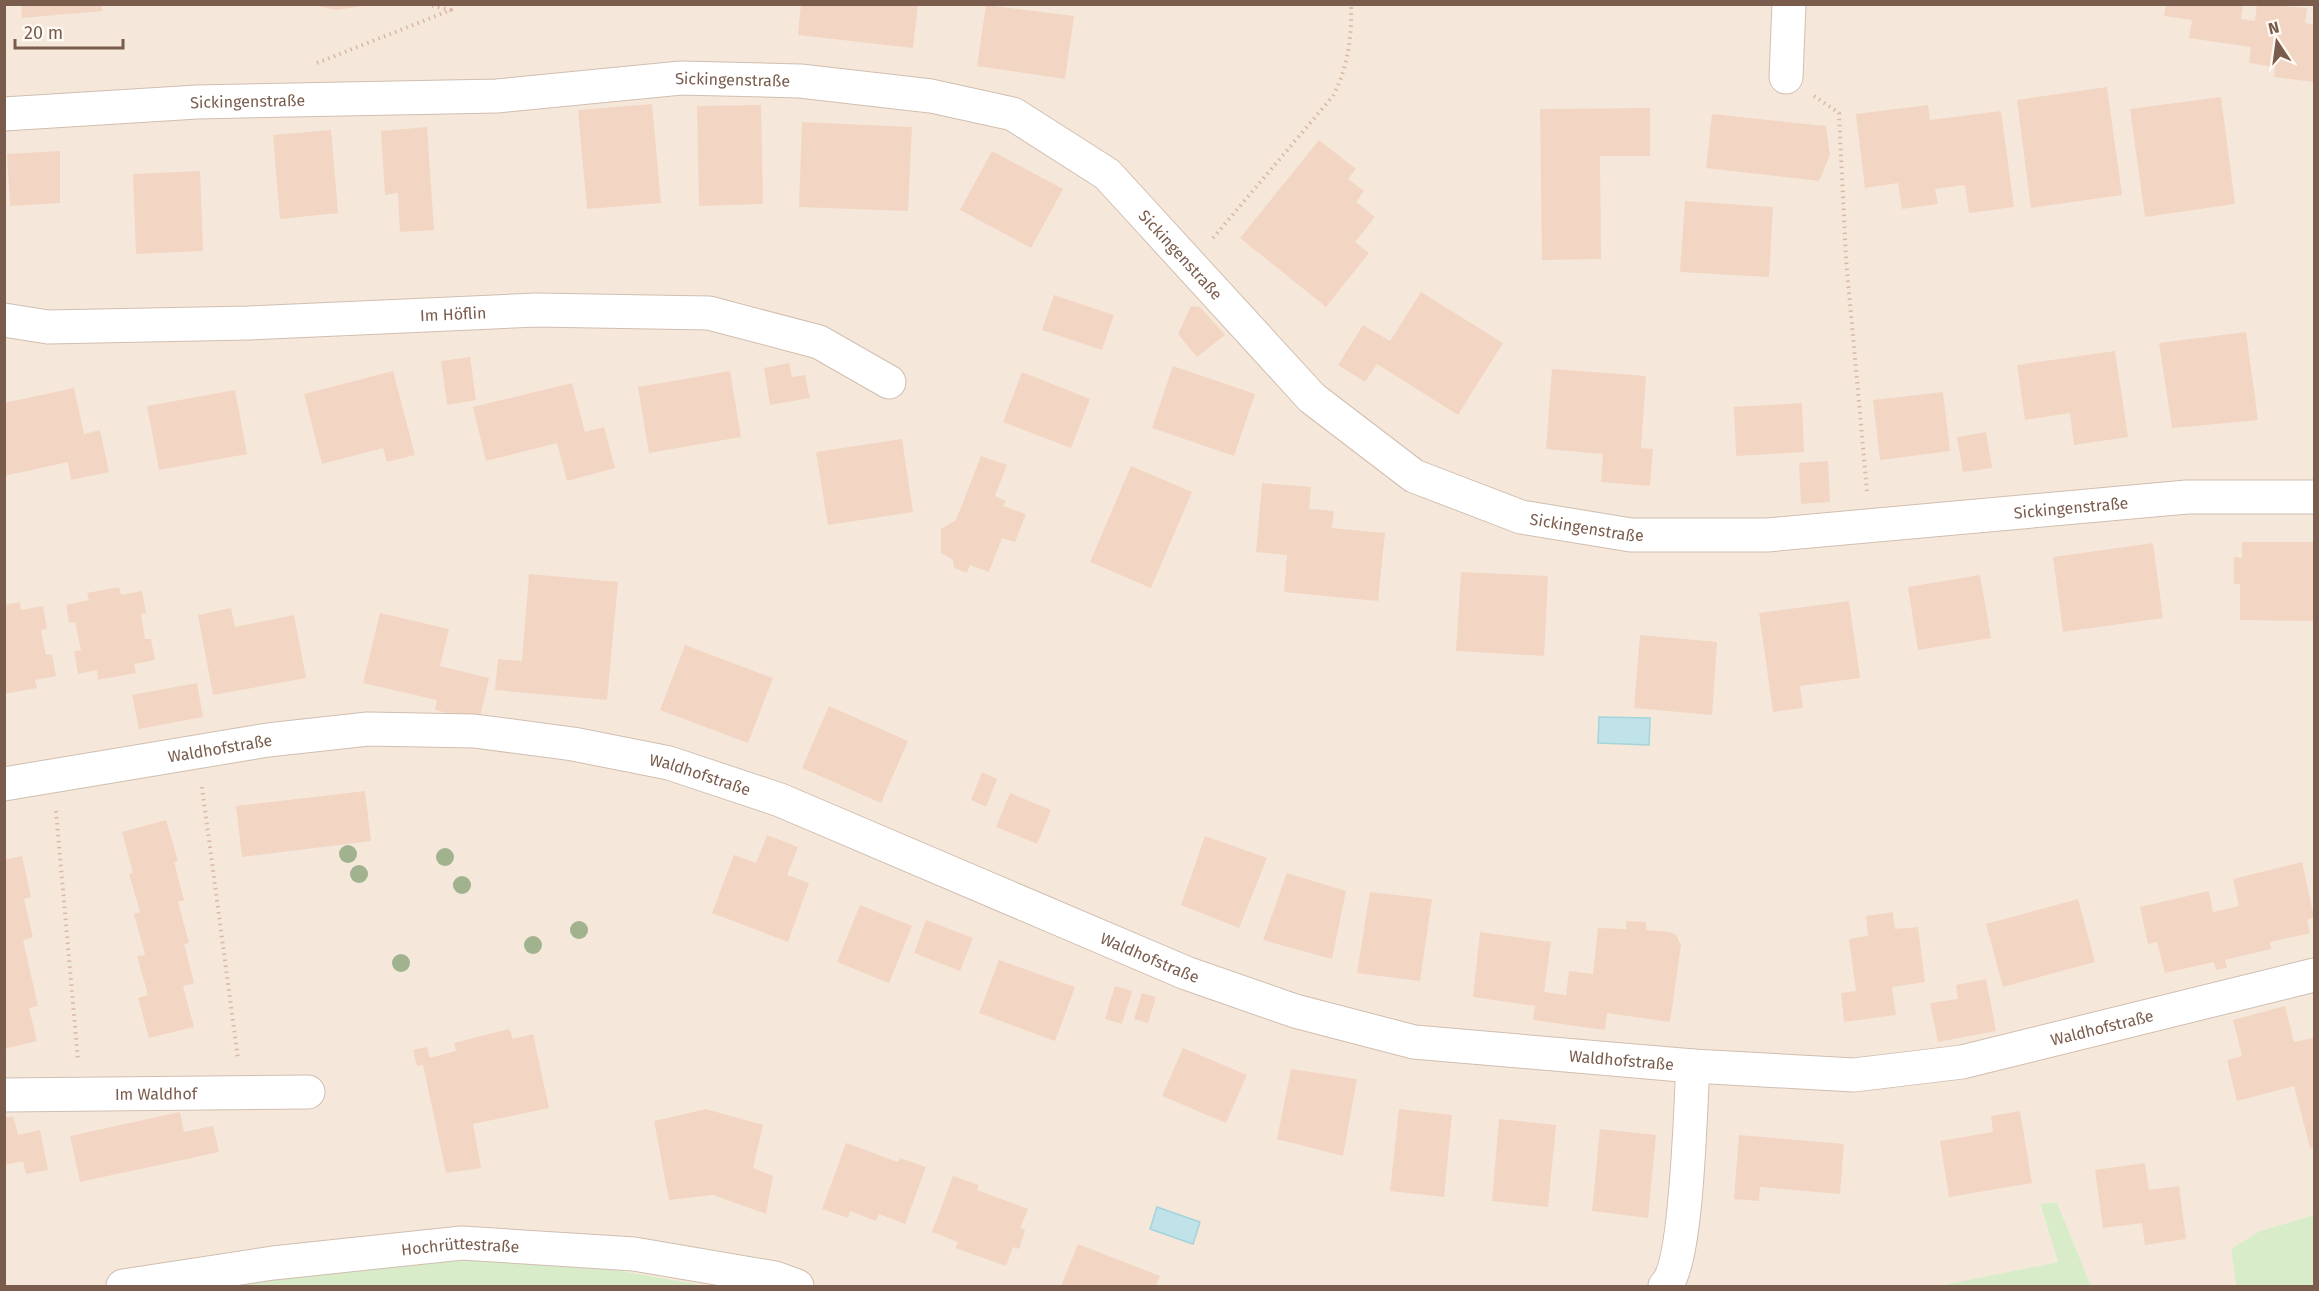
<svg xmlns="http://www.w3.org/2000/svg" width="2319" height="1291" font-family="'Fira Sans',sans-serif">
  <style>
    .residential { fill: #f5e8da }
    .green { fill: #d8ecc9 }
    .water { fill: #bfe3e8; stroke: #a5d3da; stroke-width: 1.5 }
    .building { fill: #f3d5c3 }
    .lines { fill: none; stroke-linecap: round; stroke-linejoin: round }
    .minor-casing { stroke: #d1beb0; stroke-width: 35 }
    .path { stroke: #d9b8a5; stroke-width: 4; stroke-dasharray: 1.5 4.5; stroke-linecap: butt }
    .minor { stroke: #fff; stroke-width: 33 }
    .tree { fill: #a0b28e }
    .labels { text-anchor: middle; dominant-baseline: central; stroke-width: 5; stroke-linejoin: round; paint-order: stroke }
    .street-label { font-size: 16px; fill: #7a5c4d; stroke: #fffaf3 }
  </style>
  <rect width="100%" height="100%" fill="#fdf6ec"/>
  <path class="residential" d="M5,5H2314V1215L2260,1231L2231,1249L2236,1286H2091L2057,1202L2040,1205L2058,1262L1938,1286H707L559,1260L443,1257L229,1286H5Z"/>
  <path class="green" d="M2057,1202L2091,1286H1938L2058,1262L2040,1204Z
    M2314,1215V1286H2236L2231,1249L2260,1231Z
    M443,1257L559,1260L707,1286H229Z"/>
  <path class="water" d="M1599,717L1650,718L1649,745L1598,743Z
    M1157,1207L1200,1222L1193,1244L1150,1229Z"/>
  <path class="building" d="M21,4H102V11L22,18Z
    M308,4H363V6L336,10Z
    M801,4H918L913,48L798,35Z
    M2257,4L2307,8L2305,23L2314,25V82L2274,77L2275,67L2249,63L2251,47L2189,38L2192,20L2164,16L2166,5H2243L2241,19L2255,21Z
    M986,5L1074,16L1065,79L977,66Z
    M2107,87L2122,195L2031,208L2017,100Z
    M2221,97L2235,204L2145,217L2130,109Z
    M652,104L661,203L587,209L578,110Z
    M761,105L763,204L699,206L697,106Z
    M1928,105L1930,120L2001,111L2014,207L1969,213L1965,185L1935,189L1938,204L1902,209L1898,183L1865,188L1856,114Z
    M1650,108V156H1600L1601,259L1542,260L1540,109Z
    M1712,114L1826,126L1830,155L1819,181L1706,168Z
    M802,122L912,127L908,211L799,207Z
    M427,127L434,230L400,232L398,193L385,195L381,131Z
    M331,130L338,213L280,219L273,135Z
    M1319,140L1356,169L1348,179L1364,191L1356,202L1375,217L1355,242L1369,253L1326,307L1240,238Z
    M60,151V203L10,206L7,154Z
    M992,151L1063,189L1031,248L960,210Z
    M200,171L203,251L136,254L133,174Z
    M1685,201L1773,207L1769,277L1680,272Z
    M1421,292L1503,343L1458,415L1377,364L1365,382L1338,365L1363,325L1390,341Z
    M1054,295L1114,315L1102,350L1042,330Z
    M1191,306L1200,307L1225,335L1197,357L1178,334Z
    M2246,332L2258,420L2172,428L2159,343Z
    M2115,351L2128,437L2074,445L2070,413L2025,420L2017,365Z
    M470,357L476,400L447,405L441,361Z
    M789,363L792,377L805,375L810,398L770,405L764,368Z
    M1173,366L1255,394L1234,456L1152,428Z
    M1552,369L1646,376L1641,448L1653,449L1650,486L1601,482L1603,454L1546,449Z
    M393,371L415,455L387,462L383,448L322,464L304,394Z
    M730,371L741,437L649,453L638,387Z
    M1022,372L1090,399L1071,448L1003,422Z
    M572,383L585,432L604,427L615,468L567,481L557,443L486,461L473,407Z
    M74,388L84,434L100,430L109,472L71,480L68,462L4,476V403Z
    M235,390L247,454L159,470L147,406Z
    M1943,392L1950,451L1880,460L1873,400Z
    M1802,403L1804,452L1736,456L1734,407Z
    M1986,432L1992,468L1963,472L1957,437Z
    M902,439L913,512L828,525L816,452Z
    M981,456L1007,465L995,496L1006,501L1003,506L1026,514L1015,542L1002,538L989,572L970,565L967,573L954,568L953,560L941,553V529L956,520Z
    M1828,461L1830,502L1801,504L1799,463Z
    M1131,466L1192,492L1151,588L1090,562Z
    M1262,483L1311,487L1309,509L1334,511L1332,528L1385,533L1378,601L1284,592L1287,555L1256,552Z
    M2242,542H2314V621L2240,620V584H2234V557L2242,558Z
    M2153,543L2163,618L2063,632L2053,557Z
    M1461,572L1548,576L1544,656L1456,651Z
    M529,574L618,582L607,700L495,690L498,659L522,661Z
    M1980,575L1991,638L1918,650L1908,587Z
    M119,587L121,595L142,591L146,613L141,614L145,639H151L155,660L134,664L136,673L98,680L97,670L78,674L74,651L81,650L75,622L69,623L66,605L89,600L87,593Z
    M1849,601L1860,678L1800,686L1803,708L1773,712L1759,613Z
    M20,602L21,610L43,606L47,629L41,630L46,655L52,654L56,676L35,680L37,688L4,694V605Z
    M231,608L235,627L294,615L306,678L213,695L198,615Z
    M380,613L449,629L440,666L489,678L479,721L435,710L437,700L363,683Z
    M1640,635L1717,642L1712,715L1634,708Z
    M685,645L773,678L748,743L660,710Z
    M197,683L203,717L139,729L132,695Z
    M829,706L908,741L881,803L802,768Z
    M982,772L997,779L986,807L971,800Z
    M365,791L371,841L242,857L236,806Z
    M1010,793L1051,810L1037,844L996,827Z
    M166,820L178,861L174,862L184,900L178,902L189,943L184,944L194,983L183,986L194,1027L149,1038L138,998L148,995L137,956L145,955L134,914L140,912L129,874L133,873L122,832Z
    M767,835L798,847L787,875L809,883L788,942L712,913L734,855L756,863Z
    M1205,836L1267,858L1239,928L1181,905Z
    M22,856L31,897L24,899L33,937L23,940L38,1006L29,1008L37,1041L4,1049V860Z
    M2302,862L2314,917L2307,920L2310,933L2270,942L2271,949L2225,960L2227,968L2216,970L2214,962L2165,973L2157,942L2148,944L2140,907L2209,891L2213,912L2239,906L2233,879Z
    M1287,873L1346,891L1332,959L1263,940Z
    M1370,892L1432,899L1420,981L1357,973Z
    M2078,899L2095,962L2003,987L1986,924Z
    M860,905L912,926L889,983L837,962Z
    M1893,912L1895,929L1918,927L1925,982L1892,987L1896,1015L1844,1022L1841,993L1856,991L1849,939L1868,936L1866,916Z
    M926,920L973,938L960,971L914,953Z
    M1626,921L1646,922V930L1670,932L1676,935L1681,945L1670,1022L1607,1013L1605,1030L1533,1020L1535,1006L1473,997L1480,932L1551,942L1544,992L1566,995L1569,971L1593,974L1598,928L1626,929Z
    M999,960L1075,987L1055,1041L979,1013Z
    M1986,979L1996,1031L1938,1042L1930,1003L1958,999L1956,985Z
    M1115,986L1132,991L1122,1024L1105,1019Z
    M1142,993L1156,997L1148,1023L1134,1019Z
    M2285,1006L2294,1042L2313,1038L2314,1043V1147L2310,1148L2294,1086L2237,1101L2227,1060L2242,1056L2233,1020Z
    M509,1029L513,1039L533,1034L549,1108L473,1124L481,1168L446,1173L423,1065L417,1066L413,1050L427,1047L430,1058L456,1051L454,1043Z
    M1183,1048L1247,1075L1226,1123L1162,1096Z
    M1291,1069L1357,1079L1343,1156L1277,1139Z
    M706,1109L763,1125L753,1168L773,1176L766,1214L713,1195L669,1200L654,1121Z
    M1399,1109L1452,1115L1444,1197L1390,1191Z
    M2020,1111L2032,1183L1949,1197L1940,1141L1993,1132L1991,1116Z
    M180,1112L184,1132L213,1126L219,1152L80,1182L70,1136Z
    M13,1116L18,1135L40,1130L48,1170L26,1174L23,1161L4,1165V1118Z
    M1499,1119L1556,1125L1548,1207L1492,1201Z
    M1600,1129L1656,1135L1648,1218L1592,1211Z
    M1739,1135L1844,1144L1840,1194L1760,1187L1759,1201L1734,1199Z
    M846,1143L898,1162L900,1158L926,1167L905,1224L879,1214L876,1221L850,1211L848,1218L822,1209Z
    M2145,1163L2149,1190L2179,1186L2186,1239L2145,1245L2142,1223L2103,1228L2095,1170Z
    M953,1176L979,1185L977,1190L1028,1209L1020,1228L1025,1230L1019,1249L1013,1247L1006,1266L955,1248L958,1242L932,1232Z
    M1078,1244L1160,1276L1156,1286H1061Z"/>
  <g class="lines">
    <g class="minor-casing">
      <g id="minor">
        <path d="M1786,77L1789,4"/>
        <path id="s1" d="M4,114L197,102L497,96L681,78L800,81L931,96L1013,114L1107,174L1312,398L1414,476L1521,517L1631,535H1767L2187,497H2314"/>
        <path id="s2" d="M4,320L48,327L249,323L536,310L709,313L819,342L889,382"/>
        <path id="s3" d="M4,784L268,740L368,729L474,731L573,744L669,763L780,800L1186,973L1295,1011L1414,1042L1693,1066L1854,1075L1962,1062L2314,975"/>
        <path id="s4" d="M4,1095L308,1092"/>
        <path id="s5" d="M123,1286L273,1263L462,1243L634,1254L775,1278L797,1286"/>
        <path d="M1665,1286C1688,1263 1690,1107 1693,1066"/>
      </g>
    </g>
    <path class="path" d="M317,63L451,10L426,4
      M1814,96L1839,113L1846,259L1867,491
      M1213,238L1333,96C1348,67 1352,37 1351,4
      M202,787L238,1059
      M56,811L78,1060"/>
    <use href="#minor" class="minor"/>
  </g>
  <g class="tree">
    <circle cx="348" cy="854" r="9"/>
    <circle cx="445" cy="857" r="9"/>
    <circle cx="359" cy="874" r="9"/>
    <circle cx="462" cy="885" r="9"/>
    <circle cx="579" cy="930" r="9"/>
    <circle cx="533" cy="945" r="9"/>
    <circle cx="401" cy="963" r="9"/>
  </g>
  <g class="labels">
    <g class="street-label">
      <text stroke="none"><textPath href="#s1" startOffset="730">Sickingenstraße</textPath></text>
      <text stroke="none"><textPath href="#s1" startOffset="244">Sickingenstraße</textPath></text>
      <text stroke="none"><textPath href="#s1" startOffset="1234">Sickingenstraße</textPath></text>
      <text stroke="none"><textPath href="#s2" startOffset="450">Im Höflin</textPath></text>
      <text stroke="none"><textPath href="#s1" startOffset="2224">Sickingenstraße</textPath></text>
      <text stroke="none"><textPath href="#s1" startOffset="1738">Sickingenstraße</textPath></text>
      <text stroke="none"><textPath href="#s3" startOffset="219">Waldhofstraße</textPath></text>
      <text stroke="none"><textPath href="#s3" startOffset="705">Waldhofstraße</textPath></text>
      <text stroke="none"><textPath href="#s3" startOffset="1191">Waldhofstraße</textPath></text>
      <text stroke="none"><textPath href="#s3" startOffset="2163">Waldhofstraße</textPath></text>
      <text stroke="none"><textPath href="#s3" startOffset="1677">Waldhofstraße</textPath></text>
      <text stroke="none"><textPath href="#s4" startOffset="152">Im Waldhof</textPath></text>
      <text stroke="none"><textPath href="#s5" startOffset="340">Hochrüttestraße</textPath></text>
    </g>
  </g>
  <rect width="2319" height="1291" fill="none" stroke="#7a5c4d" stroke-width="12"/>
  <g transform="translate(2277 42) rotate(347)" stroke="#fffaf3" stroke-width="4.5" paint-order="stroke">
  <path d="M0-4.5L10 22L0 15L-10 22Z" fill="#7a5c4d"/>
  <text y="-9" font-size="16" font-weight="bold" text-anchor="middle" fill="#7a5c4d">N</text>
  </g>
  <path d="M15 39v9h108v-9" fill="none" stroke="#7a5c4d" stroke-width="3"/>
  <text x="24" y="39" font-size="18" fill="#7a5c4d" stroke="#fffaf3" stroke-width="4.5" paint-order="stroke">20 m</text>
</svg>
